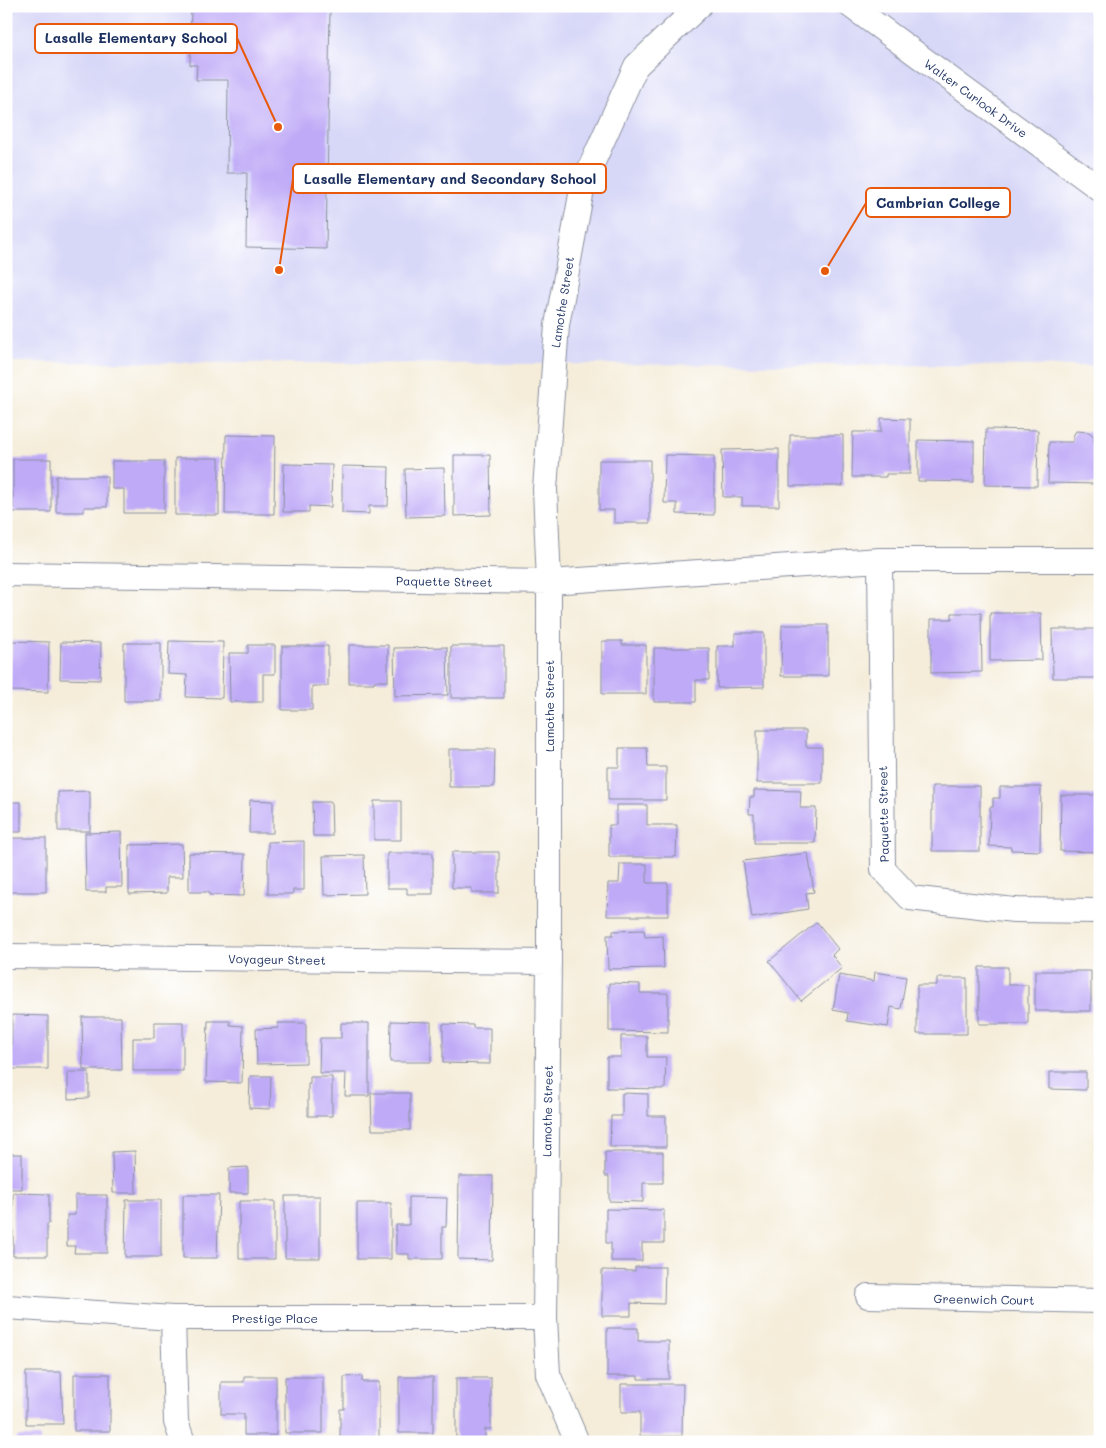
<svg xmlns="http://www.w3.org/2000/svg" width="1106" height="1448" font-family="Mali,sans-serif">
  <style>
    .built { fill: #d7d7f8 }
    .building { fill: #bfaaf7 }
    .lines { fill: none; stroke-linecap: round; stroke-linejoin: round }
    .minor-casing { stroke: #888e9c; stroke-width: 26 }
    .minor { stroke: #fff; stroke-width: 24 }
    .labels { text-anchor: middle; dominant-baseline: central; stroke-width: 4; stroke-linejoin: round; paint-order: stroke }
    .street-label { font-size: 12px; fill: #1b2f5e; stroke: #fff }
    .leader { fill: none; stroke: #e8590c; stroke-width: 2 }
    .callout-dot { fill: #e8590c; stroke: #fff; stroke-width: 2 }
    .callout { fill: #fff; stroke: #e8590c; stroke-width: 2 }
    .callout-label { font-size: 14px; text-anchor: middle; font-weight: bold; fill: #1b2f5e }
  </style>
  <rect width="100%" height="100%" fill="#fff"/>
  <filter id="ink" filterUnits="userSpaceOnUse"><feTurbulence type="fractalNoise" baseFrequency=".02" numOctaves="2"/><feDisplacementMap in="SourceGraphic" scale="10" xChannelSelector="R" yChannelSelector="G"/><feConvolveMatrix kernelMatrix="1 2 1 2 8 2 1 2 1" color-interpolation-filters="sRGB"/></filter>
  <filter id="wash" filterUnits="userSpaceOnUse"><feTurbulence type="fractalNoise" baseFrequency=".0096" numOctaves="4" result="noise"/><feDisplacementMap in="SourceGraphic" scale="20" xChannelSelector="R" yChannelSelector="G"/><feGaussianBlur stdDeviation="1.12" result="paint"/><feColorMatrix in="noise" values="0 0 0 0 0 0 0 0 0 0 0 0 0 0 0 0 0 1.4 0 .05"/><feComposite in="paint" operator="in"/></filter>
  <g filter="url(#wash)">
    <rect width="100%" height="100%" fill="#f5edda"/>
    <path class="built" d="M6,6H1100V366L6,362Z"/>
    <g id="blocks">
      <path class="building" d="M191,6H338V9H330L326,249L246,247L247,173H227L228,80H196L197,65H190Z
        M881,418L910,419V474H886V477H852L853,432H881Z
        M986,429L1038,430L1037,486L985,485Z
        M1076,431L1089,432L1094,436V442H1100V484L1048,483L1049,442H1073V436Z
        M226,435L275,436L274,514H225Z
        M790,435H843V486H790Z
        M918,440L974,441V482L918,481Z
        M779,449V506H742V497H723L722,450Z
        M454,455H490L491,515L454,516Z
        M665,455L714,456V515L677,514V503H664Z
        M175,458H219V515H175Z
        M13,459H51V512H13Z
        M599,460H650V523H614V510H599Z
        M112,461H164V513H124V489H112Z
        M284,464L332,465L331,507L309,506V512H283Z
        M342,466L389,467L388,506H369V514L342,513Z
        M444,468L445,516L406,517L405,469Z
        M56,476H107V507H84V512H56Z
        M952,613H981L982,672L931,673V619H952Z
        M990,613H1041L1042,660L990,661Z
        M782,625H828V676H781Z
        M1052,629H1100V678H1053Z
        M735,633H764V687L717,688V646H735Z
        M12,641L49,642L48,692L10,691Z
        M169,641L223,642L222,698L186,697L187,675L168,674Z
        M602,641H622V645H646V694H602Z
        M61,642L101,643L100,680L60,679Z
        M124,643H161V701H124Z
        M248,645H275V674H263V702H230L229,653H248Z
        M349,645H388V681H374V683H349Z
        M282,646H328V686H312V710H282Z
        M451,646H504V698H451Z
        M447,647L448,695L395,696L394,648Z
        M654,648H709V680H696V702H654Z
        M757,730H806V747H822V783H757Z
        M619,748H647L648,767H666V800H608V767H619Z
        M449,749H495L494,787H449Z
        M932,786H980V851H932Z
        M1000,787H1041L1040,851L1011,850V847L989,846L990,807H993V798H1000Z
        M754,790L801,791L800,808H816L815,843H754V814H749L750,797H754Z
        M90,791V831H58V792Z
        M1061,795H1100V852L1060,851Z
        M250,800L273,801V833H249Z
        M374,801H401V840H374Z
        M6,802H21V832H6Z
        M312,802H331L332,836H313Z
        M616,805H647V825H677L676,857H609V825H616Z
        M121,832L122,887H106V892H86L85,833Z
        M10,838H46V892H10Z
        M304,841V890H293V894H268V842Z
        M182,844L183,877H167V893L129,894V845Z
        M452,852H499V893H472V888H452Z
        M189,853L245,854L244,896L209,895V892H189Z
        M387,853H433V894H407V888H387Z
        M808,853L814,892L806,893L808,909L752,918L743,861Z
        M364,855L365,894L324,895L323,856Z
        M620,864H647V883H668V916H607L608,883H619Z
        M817,922L838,949L832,955L842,968L801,1001L769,961Z
        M644,930L645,937L663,936L664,968L608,969L607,935H613V931Z
        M979,967H1008V985H1028V1024H979Z
        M1098,970H1100V1016H1098Z
        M1035,971H1091V1011H1035Z
        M875,972L906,977L901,1009L891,1007L888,1027L847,1021L848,1013L833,1010L839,975L874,981Z
        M937,978H967V1034H917V985H937Z
        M609,983L640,984V993H668V1032L609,1031Z
        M12,1015L48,1016V1069H11Z
        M82,1017H121L122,1070H83Z
        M208,1021H230V1025L243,1026L242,1083L206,1082Z
        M391,1021L431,1022V1062H390Z
        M154,1022H183V1071H133V1038H154Z
        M278,1023H306V1063L257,1064L256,1029L278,1028Z
        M341,1023H369V1096H345L346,1073H319L320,1038H341Z
        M443,1024L473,1025V1028H490V1064L443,1063Z
        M621,1036H647V1057H666L665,1089L607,1088V1057H621Z
        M68,1072H89V1098L68,1099Z
        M1049,1072H1086V1090L1049,1089Z
        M250,1076H271L270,1109L249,1108Z
        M310,1077H332V1116H308V1084H310Z
        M371,1093H410V1130H372Z
        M622,1093L648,1094V1116H666V1147H610L611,1116H622Z
        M135,1151L136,1193H113L112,1152Z
        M605,1152H663V1183H643V1202L609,1201V1176H605Z
        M6,1154H22V1189H6Z
        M248,1167V1193H229V1168Z
        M459,1176H493L492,1260L458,1259Z
        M13,1193L49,1194V1224H47V1256H13Z
        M75,1195H107V1253H74L75,1246H67V1215H75Z
        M183,1195H219L217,1258H183Z
        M285,1196H320V1258H285Z
        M409,1197L447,1198L446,1227H442V1259H409V1254H396V1225H409Z
        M126,1200H161V1257H125Z
        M239,1201H275V1259H239Z
        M357,1203H391V1259H357Z
        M606,1209L664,1210V1243H642V1261H611V1243H606Z
        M635,1267H665L664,1304L631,1303V1316H602V1270L635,1271Z
        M607,1328H638V1341H669V1379H638V1376H607Z
        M26,1372H61L63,1424H26Z
        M74,1374H110V1431H74Z
        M244,1376H276V1435H244V1414H221V1382H244Z
        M362,1376V1382H379V1440H340V1409H344V1377Z
        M285,1377H323V1433H285Z
        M399,1377H433V1433H399Z
        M456,1378H491V1429H485V1442H456Z
        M621,1384H683L682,1436H640V1412H621Z
        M6,1390H10V1442H6Z
        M17,1437H40V1442H17Z"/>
    </g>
  </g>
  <g filter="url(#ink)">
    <use href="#blocks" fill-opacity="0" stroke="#888e9c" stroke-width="1"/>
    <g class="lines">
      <g class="minor-casing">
        <path id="minor" d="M851,6L1100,189
          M880,560L883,869L910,898L1014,910L1100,911
          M6,574L549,582L880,560H1100
          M6,956L549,962
          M868,1296L1100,1301
          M6,1307L173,1318H545
          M173,1318L176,1422L183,1442
          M577,1442L548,1374L545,1318L549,962V582L545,489L557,325L583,184L636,66L699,6"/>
      </g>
      <use href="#minor" class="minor"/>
    </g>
  </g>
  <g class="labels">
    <g class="street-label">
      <text transform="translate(976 98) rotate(36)">Walter Curlook Drive</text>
      <text transform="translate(562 302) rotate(-81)">Lamothe Street</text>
      <text transform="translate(444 581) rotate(1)">Paquette Street</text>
      <text transform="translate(549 706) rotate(-90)">Lamothe Street</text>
      <text transform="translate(883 814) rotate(-91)">Paquette Street</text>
      <text transform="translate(277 959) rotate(1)">Voyageur Street</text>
      <text transform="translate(547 1111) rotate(-89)">Lamothe Street</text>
      <text transform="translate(984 1299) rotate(1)">Greenwich Court</text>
      <text x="275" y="1318">Prestige Place</text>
    </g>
  </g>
  <path class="leader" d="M278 127L237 38M279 270L293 179M825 271L866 203"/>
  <g class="callout-dot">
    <circle cx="278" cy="127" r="5"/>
    <circle cx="279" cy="270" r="5"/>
    <circle cx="825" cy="271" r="5"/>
  </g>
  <g class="callout">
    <rect x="35" y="24" width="202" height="29" rx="5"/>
    <rect x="293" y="164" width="313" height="29" rx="5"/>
    <rect x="866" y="188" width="144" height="29" rx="5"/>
  </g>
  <g class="callout-label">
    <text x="136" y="43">Lasalle Elementary School</text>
    <text x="450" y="184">Lasalle Elementary and Secondary School</text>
    <text x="938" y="208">Cambrian College</text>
  </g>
  <rect width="1106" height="1448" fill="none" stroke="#fff" stroke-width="25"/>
</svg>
